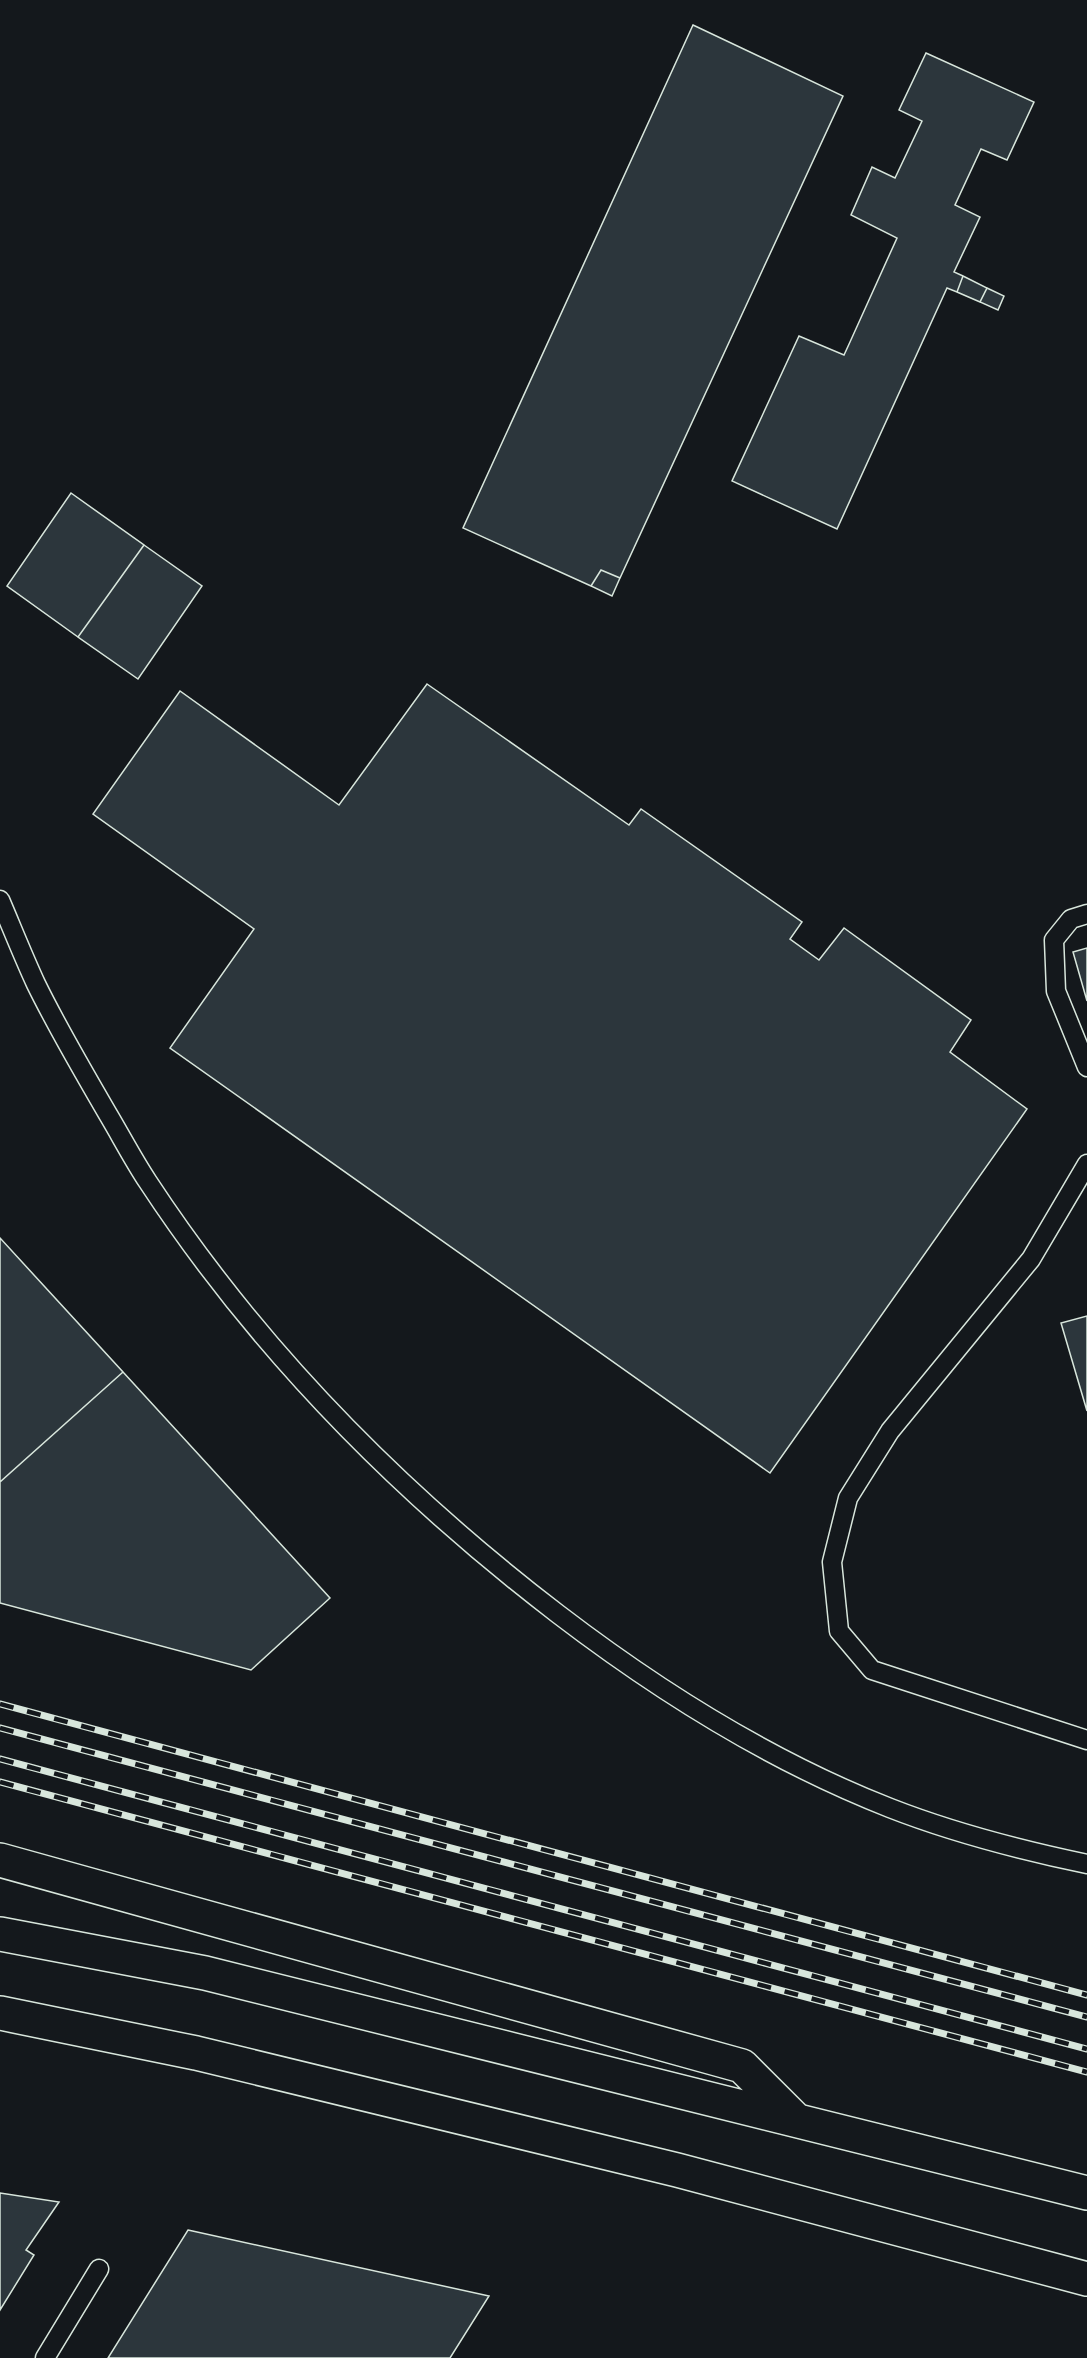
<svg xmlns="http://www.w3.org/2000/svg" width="1087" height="2358" font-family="'Nunito Sans',sans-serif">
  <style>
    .building { fill: #2c363c; stroke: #d8e6dc; stroke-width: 1.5 }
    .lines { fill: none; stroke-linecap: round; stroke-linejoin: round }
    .lane-casing { stroke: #d8e6dc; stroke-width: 21 }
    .highway-casing { stroke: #d8e6dc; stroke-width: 36 }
    .lane { stroke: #14181c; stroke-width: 18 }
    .highway { stroke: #14181c; stroke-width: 33 }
    .rail-casing { stroke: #d8e6dc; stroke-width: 7 }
    .rail { stroke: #14181c; stroke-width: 4.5; stroke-dasharray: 14; stroke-linecap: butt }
  </style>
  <rect width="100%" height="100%" fill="#14181c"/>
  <path class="building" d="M693,25L843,96L620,578L601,570L591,586L463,528Z
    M926,53L1034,102L1007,160L981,149L955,205L980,217L954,272L963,276L957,292L947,288L837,529L732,481L799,336L844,355L850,342L897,238L851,215L872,167L895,178L922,121L899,110Z
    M963,276L987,288L980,302L957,292Z
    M987,288L1004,296L998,310L980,302Z
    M71,493L144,545L78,637L7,586Z
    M144,545L202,586L138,679L78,637Z
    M601,570L620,578L612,596L591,586Z
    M427,684L629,825L641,809L802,922L790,939L819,960L844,928L971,1020L950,1052L1027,1109L770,1473L170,1048L254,929L93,814L180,691L339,805Z
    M1087,948V1001L1073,952Z
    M0,1238L123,1372L0,1482Z
    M1087,1316V1411L1061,1323Z
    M123,1372L330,1598L251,1670L0,1603V1482Z
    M0,2193L59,2202L26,2250L34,2255L0,2310Z
    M188,2230L489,2296L450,2358H108Z"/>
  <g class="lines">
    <g class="lane-casing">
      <path id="lane" d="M0,900C12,928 23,956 36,984C58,1029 84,1073 109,1116C122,1138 134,1161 148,1182C257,1348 400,1493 558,1614C660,1692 770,1761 890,1808C954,1833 1020,1850 1087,1864
        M1087,914L1071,919L1054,940L1056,991L1087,1067
        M1087,1164L1031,1259L890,1431L848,1498L832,1562L839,1631L872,1670L1087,1740
        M45,2358L99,2269"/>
    </g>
    <g class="highway-casing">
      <path id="highway" d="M0,1860L742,2066L794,2118
        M0,1934L205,1973L1087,2193
        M0,2013L196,2053L677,2170L1087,2279"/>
    </g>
    <use href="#lane" class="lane"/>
    <use href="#highway" class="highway"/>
    <g class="rail-casing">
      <path id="rail" d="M0,1704L1087,1995
        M0,1728L1087,2017
        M0,1759L1087,2049
        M0,1782L1087,2072"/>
    </g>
    <use href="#rail" class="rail"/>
  </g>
</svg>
